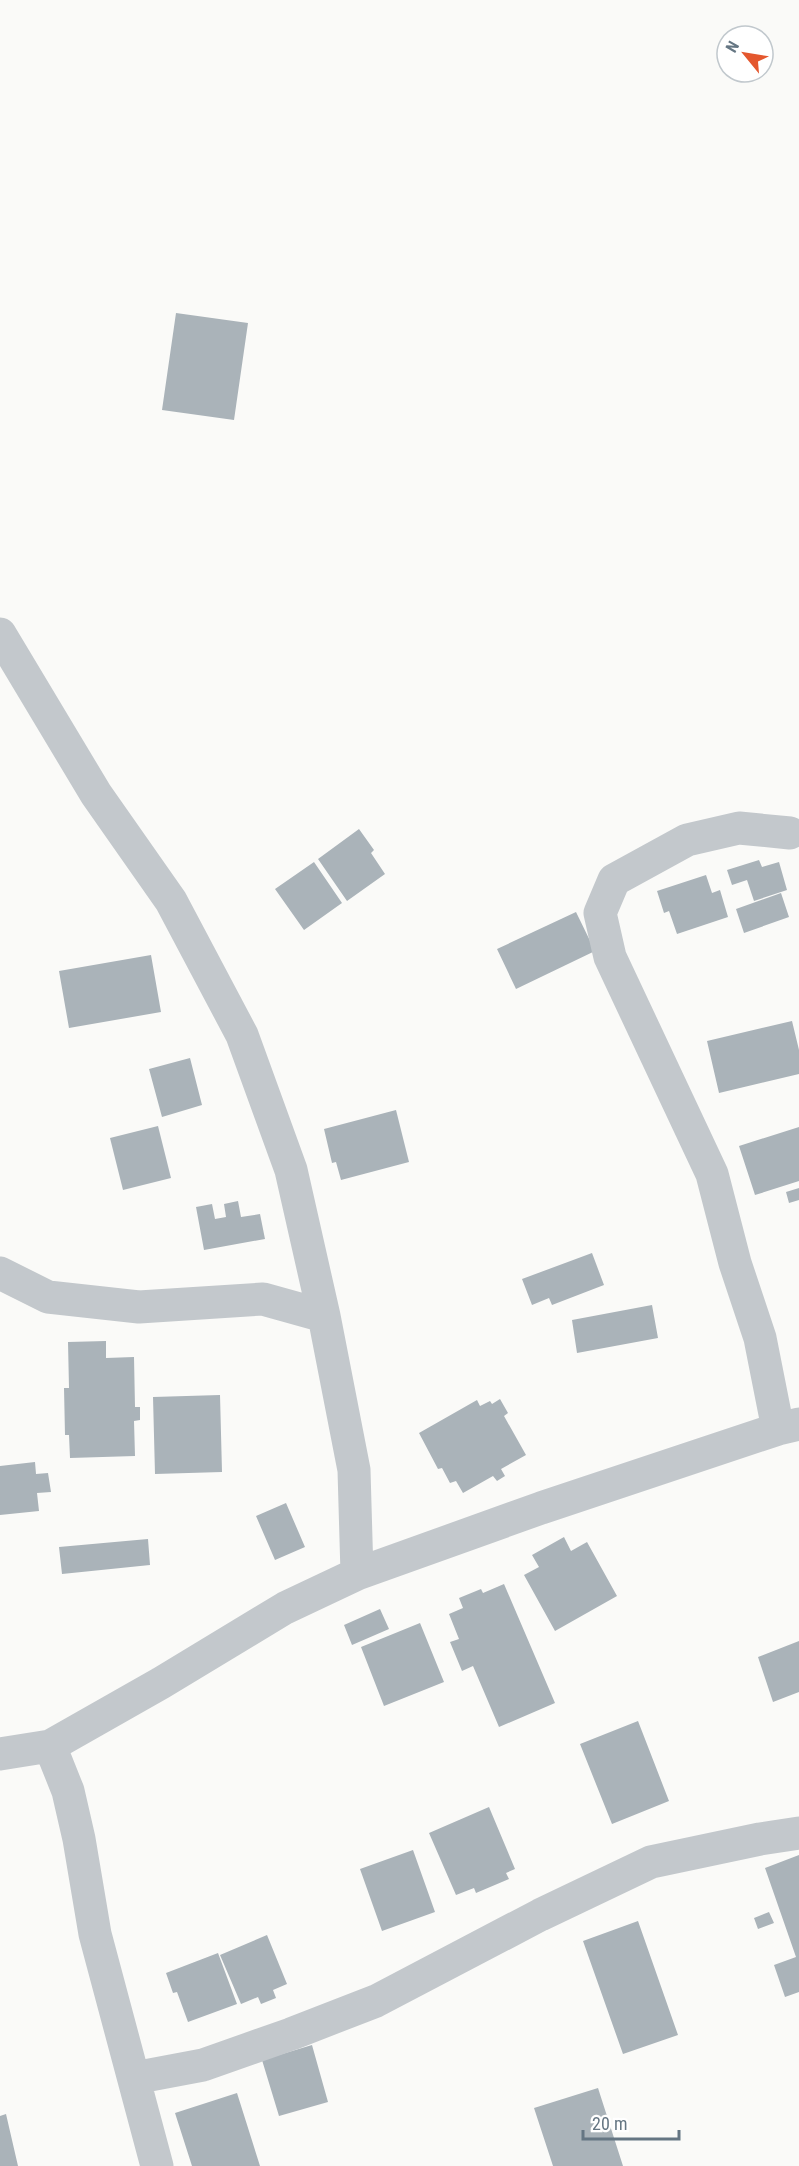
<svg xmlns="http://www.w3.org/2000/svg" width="799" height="2166" font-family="'Roboto Condensed',sans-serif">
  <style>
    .building { fill: #aab3b9 }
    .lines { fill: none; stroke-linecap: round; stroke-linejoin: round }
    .minor { stroke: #c3c8cc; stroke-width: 33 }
  </style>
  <rect width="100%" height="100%" fill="#fafaf8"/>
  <path class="building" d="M176,313L248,323L234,420L162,410Z
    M359,829L374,850L371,853L385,874L347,901L318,859Z
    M759,860L762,867L779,862L787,890L754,901L747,880L732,885L727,870Z
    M314,862L342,903L304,930L275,889Z
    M706,875L712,893L720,890L728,917L677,934L669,911L664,913L657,891Z
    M781,893L789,917L744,933L736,909Z
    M576,912L595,951L516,989L497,949Z
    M151,955L161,1012L69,1028L59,971Z
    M792,1021L799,1050V1074L719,1093L707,1041Z
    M190,1058L202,1105L162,1117L149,1069Z
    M396,1110L409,1162L341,1180L336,1162L332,1163L324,1129Z
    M158,1126L171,1178L123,1190L110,1138Z
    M799,1127V1181L755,1195L739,1146Z
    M799,1188V1200L789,1203L786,1192Z
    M238,1201L241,1217L260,1214L265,1239L204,1250L196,1207L212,1204L215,1219L226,1217L224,1204Z
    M592,1253L604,1285L552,1305L549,1298L532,1305L522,1279Z
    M652,1305L658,1338L577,1353L572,1320Z
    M106,1341V1358L134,1357L135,1407H140V1420L134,1421L135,1456L70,1458L69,1435H65L64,1388H69L68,1342Z
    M220,1395L222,1472L155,1474L153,1397Z
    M500,1399L508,1413L504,1416L526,1455L501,1469L505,1476L497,1481L493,1476L463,1493L456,1481L450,1483L442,1468L438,1469L419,1433L477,1400L480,1406L490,1401L492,1404Z
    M35,1462L36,1474L48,1473L51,1492L37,1493L39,1511L0,1515V1466Z
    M286,1503L305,1547L275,1560L256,1516Z
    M564,1537L571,1551L587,1542L617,1596L555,1631L524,1575L539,1567L532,1555Z
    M148,1539L150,1565L62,1574L59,1547Z
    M504,1584L555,1703L499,1727L473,1666L462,1671L450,1642L459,1639L449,1614L463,1608L459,1598L481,1589L483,1593Z
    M380,1609L389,1629L352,1645L344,1625Z
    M420,1623L444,1682L384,1706L361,1647Z
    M799,1641V1692L773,1702L758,1657Z
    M638,1721L669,1801L612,1824L580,1744Z
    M489,1807L515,1869L506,1873L509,1879L476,1893L474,1888L456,1895L429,1833Z
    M413,1850L435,1912L382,1931L360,1869Z
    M799,1855V1992L785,1997L774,1965L796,1957L765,1868Z
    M769,1912L774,1923L758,1929L754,1918Z
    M638,1921L678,2035L623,2054L583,1941Z
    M267,1935L287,1984L273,1990L276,1998L261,2004L258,1997L241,2004L220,1955Z
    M218,1953L237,2004L188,2022L177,1992L173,1993L166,1973Z
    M312,2045L328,2102L279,2116L262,2060Z
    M598,2088L623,2166H553L534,2108Z
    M237,2093L260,2166H192L175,2113Z
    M6,2114L18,2166H0V2116Z"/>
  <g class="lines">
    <path class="minor" d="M0,634L96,794L171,901L242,1035L291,1170L324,1316L354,1470L357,1574
      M0,1273L48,1297L139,1307L263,1299L324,1316
      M778,1429L760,1338L735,1263L712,1174L610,957L600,913L614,880L687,840L739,828L790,833
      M50,1746L68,1791L79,1839L95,1934L157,2166
      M0,1754L50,1746L161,1683L285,1608L357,1574L541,1508L778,1429L799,1424
      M134,2078L203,2065L291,2034L376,2001L540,1915L651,1862L760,1839L799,1833"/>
  </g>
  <g transform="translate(745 54) rotate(300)"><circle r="28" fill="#ffffff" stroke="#c1c8cd" stroke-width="1.5"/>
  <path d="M0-4.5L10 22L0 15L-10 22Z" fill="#e4572e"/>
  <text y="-9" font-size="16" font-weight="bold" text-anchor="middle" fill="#657683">N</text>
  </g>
  <path d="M583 2130v9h96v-9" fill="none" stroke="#657683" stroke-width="3"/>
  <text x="592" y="2130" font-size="18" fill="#657683" stroke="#ffffff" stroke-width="4.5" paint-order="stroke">20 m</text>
</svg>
